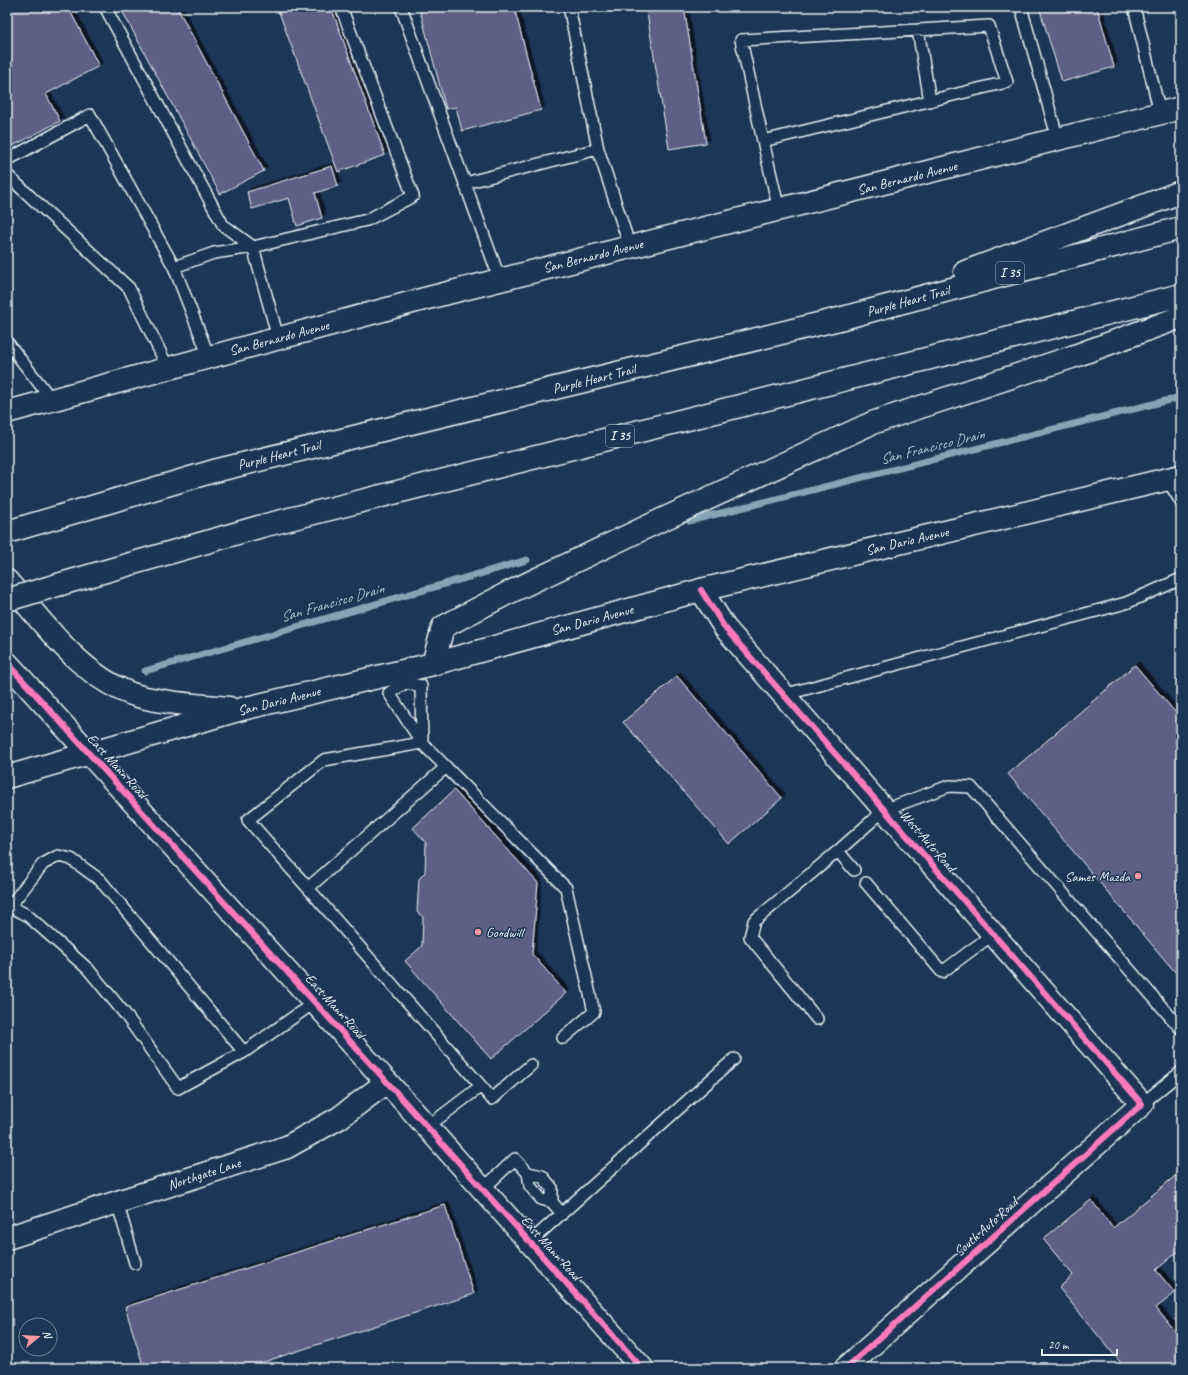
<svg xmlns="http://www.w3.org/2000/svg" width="1188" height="1375" font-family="Caveat,sans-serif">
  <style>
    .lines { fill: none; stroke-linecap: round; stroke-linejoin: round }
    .stream { stroke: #86a4b6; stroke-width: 7 }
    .building { fill: #5c6187; stroke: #e8f1f8; filter: url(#shadow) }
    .service-casing { stroke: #e8f1f8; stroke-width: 14 }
    .minor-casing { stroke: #e8f1f8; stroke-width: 25 }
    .tertiary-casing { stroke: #e8f1f8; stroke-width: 25 }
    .secondary-casing { stroke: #e8f1f8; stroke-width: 25 }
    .motorway-casing { stroke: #e8f1f8; stroke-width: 25 }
    .service { stroke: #1d3557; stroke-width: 11 }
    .minor { stroke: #1d3557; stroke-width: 22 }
    .tertiary { stroke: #1d3557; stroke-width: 22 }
    .secondary { stroke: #1d3557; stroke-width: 22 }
    .motorway { stroke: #1d3557; stroke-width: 22 }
    .motorway-bridge-casing { stroke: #e8f1f8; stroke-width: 25; stroke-linecap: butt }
    .motorway-bridge { stroke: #1d3557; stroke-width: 22 }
    .cycleway-casing { stroke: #1d3557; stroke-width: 8 }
    .cycleway { stroke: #fd7abc; stroke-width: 6 }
    .poi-dot { fill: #ff9aa2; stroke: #1d3557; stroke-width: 1.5 }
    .labels { text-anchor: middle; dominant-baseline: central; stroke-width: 3; stroke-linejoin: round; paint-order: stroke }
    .shield { fill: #1d3557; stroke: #abb9c8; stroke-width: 1 }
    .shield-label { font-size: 13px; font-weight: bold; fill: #e8f1f8 }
    .street-label { font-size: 14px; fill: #e8f1f8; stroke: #1d3557 }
    .poi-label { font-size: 14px; fill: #e8f1f8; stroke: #1d3557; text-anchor: end }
    .water-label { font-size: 15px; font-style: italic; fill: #afc4d2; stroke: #1d3557 }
  </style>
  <defs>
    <filter id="shadow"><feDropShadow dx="3.5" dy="-3.5" stdDeviation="0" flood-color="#0009"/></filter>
  </defs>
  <rect width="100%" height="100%" fill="#1d3557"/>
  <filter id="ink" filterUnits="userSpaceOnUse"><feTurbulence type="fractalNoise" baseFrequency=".025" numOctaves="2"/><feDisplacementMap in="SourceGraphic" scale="8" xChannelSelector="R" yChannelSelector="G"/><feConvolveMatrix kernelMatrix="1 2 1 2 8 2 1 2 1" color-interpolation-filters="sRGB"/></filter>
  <g filter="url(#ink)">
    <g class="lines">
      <path class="stream" d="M689,521L1181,397
        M145,671L527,560"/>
    </g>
    <path class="building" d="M7,7H68L99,66L46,94L60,121L7,149Z
      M120,7H177L264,171L220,194Z
      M277,7H331L385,155L338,172Z
      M419,7H514L541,110L462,131L456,107L446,109Z
      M646,7H684L706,143L669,149Z
      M706,7H734L707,10Z
      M1039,7H1097L1114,67L1062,82Z
      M332,166L338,186L315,193L322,218L297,226L289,198L252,209L247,192Z
      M1135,665L1181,719V979L1008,774Z
      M677,676L782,798L729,844L623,722Z
      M454,790L538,883L532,954L566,993L491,1059L405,961L422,946L423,917L417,912L419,879L425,872L426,843L413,828Z
      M1181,1171V1249L1156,1270L1175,1293L1156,1308L1181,1339V1368H1125L1059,1288L1073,1275L1043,1239L1091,1200L1113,1228Z
      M445,1205L474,1294L245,1368H144L125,1307Z"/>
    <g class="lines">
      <g class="service-casing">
        <path id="service" d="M105,7L223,225L253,247L278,338
          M401,7L500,280
          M569,7L598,149L630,247
          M1021,7L1058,140
          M1134,7L1160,113
          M918,30L930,101
          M763,141L741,40L989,26L1007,82L763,141L779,210
          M7,160L90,115L174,267L209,357
          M7,175L129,288L168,368
          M465,183L598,149
          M174,267L214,253L253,247L367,220L413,196L341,7
          M7,342L52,400
          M1167,479L1181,502
          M783,695L1126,603L1181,579
          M422,743L421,686L405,683L389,693L422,743L446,767L308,888L481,1086L427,1127
          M446,767L566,888L594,1012L563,1038
          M854,870L838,851L884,810L949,786L971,787L1181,1029
          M866,883L942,972L993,934
          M308,888L248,820L324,760L422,743
          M7,905L27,915L88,969L125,1014L178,1088L244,1052L315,1002
          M10,906L43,864L58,856L71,859L100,880L244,1052
          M817,1019L750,937L754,921L838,851
          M481,1086L492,1099L531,1065
          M1142,1104L1181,1072
          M483,1189L515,1159L528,1173
          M117,1202L135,1263
          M552,1202L541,1199L530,1186L528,1173L542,1176L552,1188V1202L562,1214
          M530,1242L734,1059"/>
      </g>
      <g class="minor-casing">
        <path id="minor" d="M701,590L725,628L1142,1104L846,1368
          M7,1238L287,1147L339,1118L387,1082"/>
      </g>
      <g class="tertiary-casing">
        <path id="tertiary" d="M7,663L387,1082L642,1368"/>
      </g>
      <g class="secondary-casing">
        <path id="secondary" d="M7,412L424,299L1181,108
          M7,581C43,622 83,680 138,696C167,704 199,705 229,708
          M7,777L242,709L433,664L701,590L1181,476"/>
      </g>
      <g class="motorway-casing">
        <path id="motorway" d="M965,272L1181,192
          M7,532L214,471L839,319L1181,228
          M61,584L262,526L1181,295
          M433,664L443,627L506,594L657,522L872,423L1072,357L1181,317"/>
      </g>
      <use href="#service" class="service"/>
      <use href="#minor" class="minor"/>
      <use href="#tertiary" class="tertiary"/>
      <use href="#secondary" class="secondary"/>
      <use href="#motorway" class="motorway"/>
      <g class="motorway-bridge-casing">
        <path id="motorway-bridge" d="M7,600L61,584"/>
      </g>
      <use href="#motorway-bridge" class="motorway-bridge"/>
      <g class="cycleway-casing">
        <path id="cycleway" d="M701,590L725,628L1142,1104L846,1368
          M7,663L387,1082L642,1368"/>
      </g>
      <use href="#cycleway" class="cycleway"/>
    </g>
  </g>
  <g class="poi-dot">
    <circle cx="1138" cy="876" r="4"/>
    <circle cx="478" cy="932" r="4"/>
  </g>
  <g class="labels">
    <g class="shield">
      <rect x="996" y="262" width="28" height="22" rx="3"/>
      <rect x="606" y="425" width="28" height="22" rx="3"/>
    </g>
    <g class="shield-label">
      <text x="1010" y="273">I 35</text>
      <text x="620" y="436">I 35</text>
    </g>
    <g class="street-label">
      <text transform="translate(907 178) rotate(-14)">San Bernardo Avenue</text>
      <text transform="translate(593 256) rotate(-14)">San Bernardo Avenue</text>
      <text transform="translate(908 301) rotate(-15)">Purple Heart Trail</text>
      <text transform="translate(279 338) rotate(-15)">San Bernardo Avenue</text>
      <text transform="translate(594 379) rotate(-14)">Purple Heart Trail</text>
      <text transform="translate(279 455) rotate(-14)">Purple Heart Trail</text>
      <text transform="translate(907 541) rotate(-13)">San Dario Avenue</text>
      <text transform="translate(592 620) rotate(-15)">San Dario Avenue</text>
      <text transform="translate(279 701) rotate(-14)">San Dario Avenue</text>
      <text transform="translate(117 766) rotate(48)">East Mann Road</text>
      <text transform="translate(928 841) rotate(49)">West Auto Road</text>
      <text transform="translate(335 1006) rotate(48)">East Mann Road</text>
      <text transform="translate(204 1174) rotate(-18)">Northgate Lane</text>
      <text transform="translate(986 1227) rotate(-42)">South Auto Road</text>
      <text transform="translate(551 1248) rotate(48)">East Mann Road</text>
    </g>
    <g class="poi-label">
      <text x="1130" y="876">Sames Mazda</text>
      <text x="486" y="932" text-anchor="start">Goodwill</text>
    </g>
    <g class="water-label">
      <text transform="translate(932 447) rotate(-14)">San Francisco Drain</text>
      <text transform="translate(332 603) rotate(-16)">San Francisco Drain</text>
    </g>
  </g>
  <rect width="1188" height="1375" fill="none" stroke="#1d3557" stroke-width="24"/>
  <rect x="12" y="12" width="1164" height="1351" fill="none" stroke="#e8f1f8" stroke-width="1.5" filter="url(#ink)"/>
  <g transform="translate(38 1337) rotate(72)"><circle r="19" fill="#1d3557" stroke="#6e8097"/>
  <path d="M0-3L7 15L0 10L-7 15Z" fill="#ff9aa2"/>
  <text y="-6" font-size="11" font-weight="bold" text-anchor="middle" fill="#e8f1f8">N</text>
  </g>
  <path d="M1042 1349v6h75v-6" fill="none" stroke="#e8f1f8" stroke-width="2"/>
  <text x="1048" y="1349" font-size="12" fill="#e8f1f8" stroke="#1d3557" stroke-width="3" paint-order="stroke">20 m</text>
</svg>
